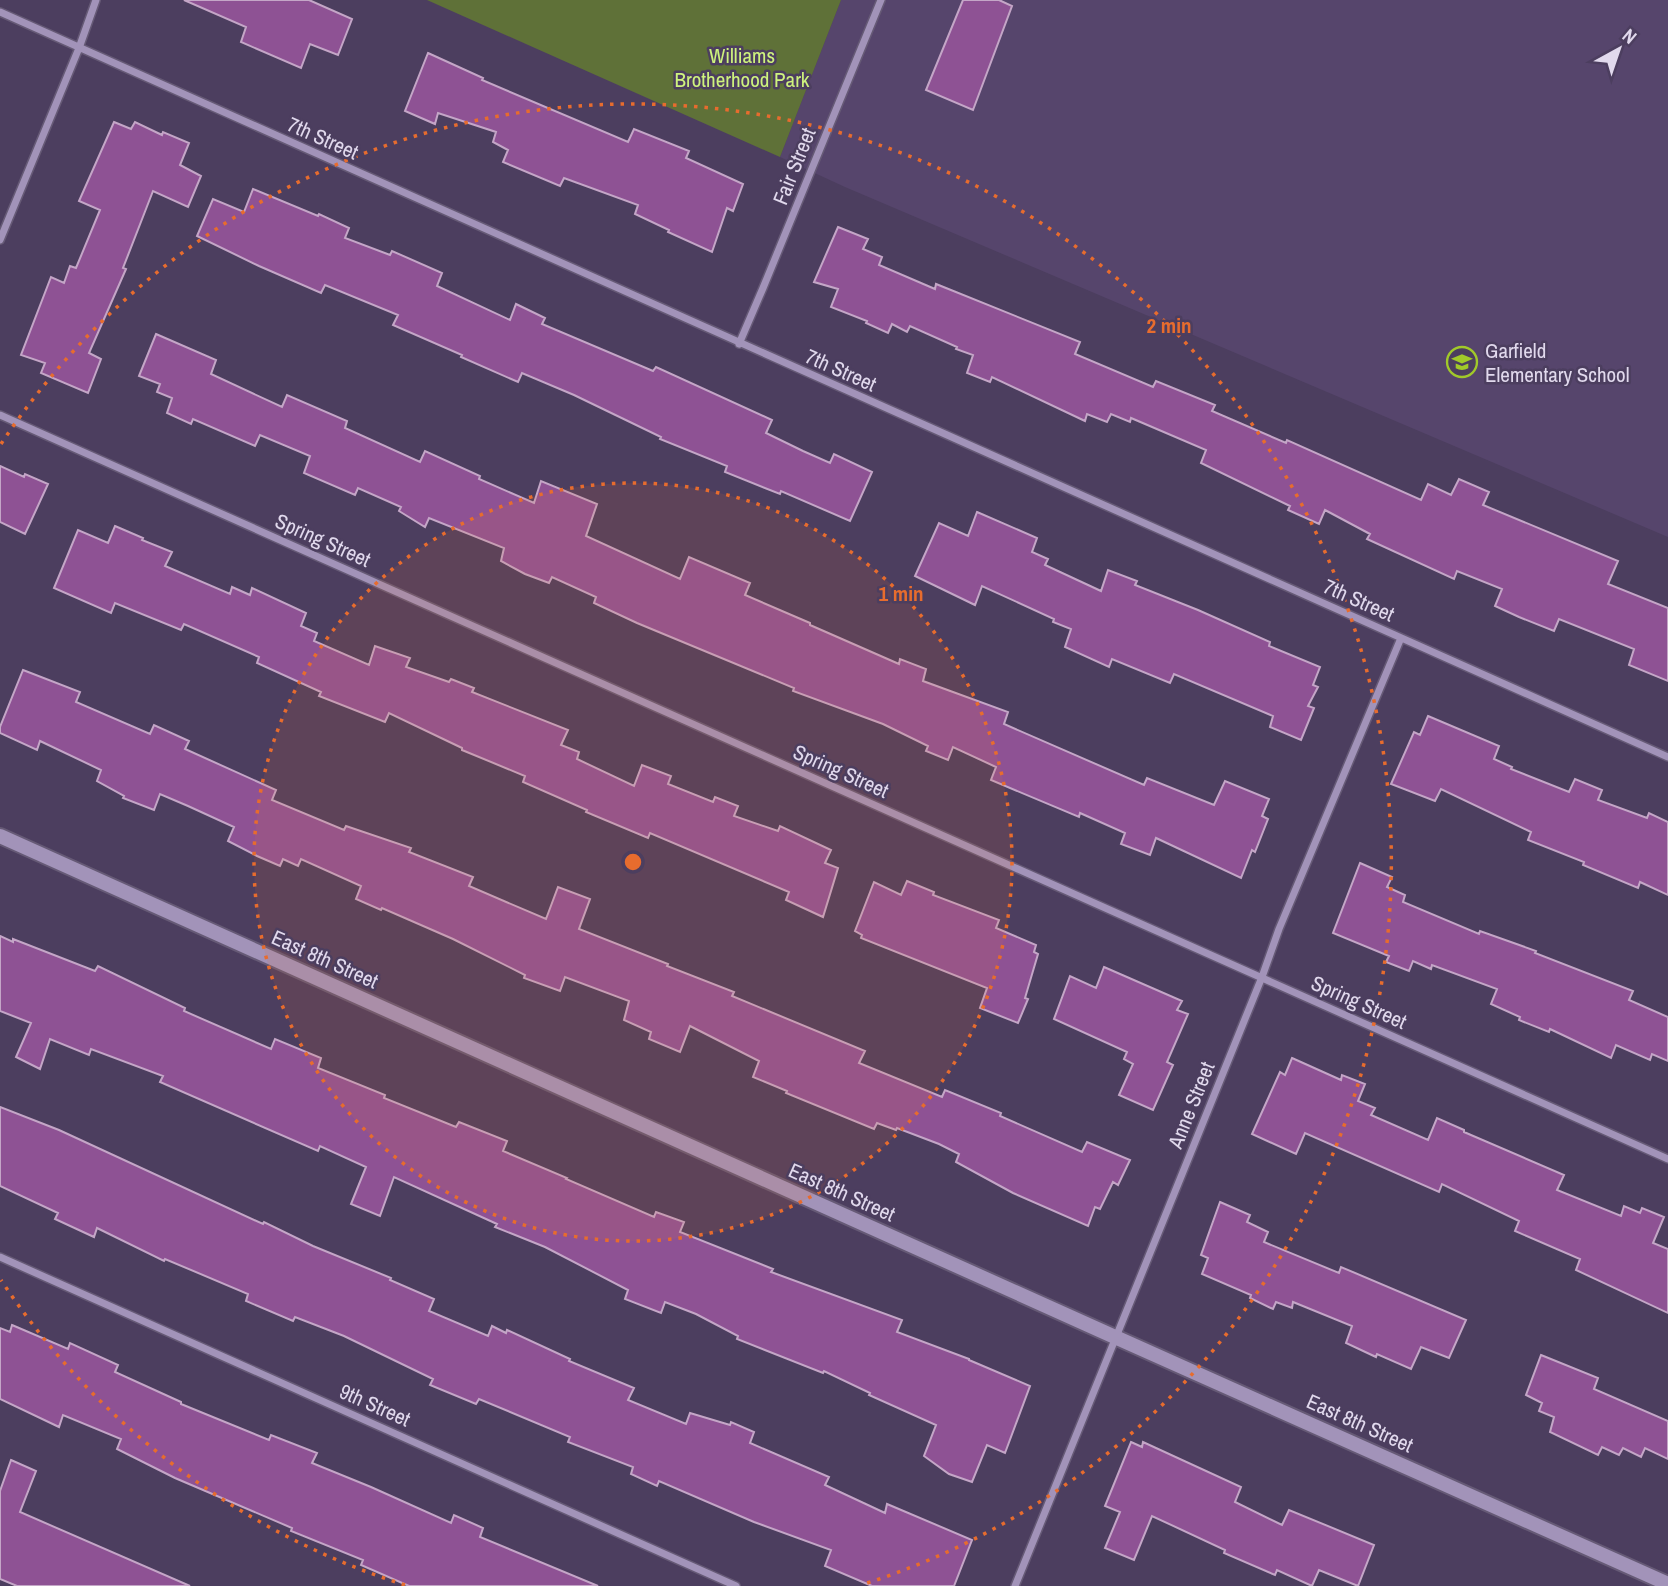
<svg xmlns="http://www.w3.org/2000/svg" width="1668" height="1586" font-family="'Archivo Narrow',sans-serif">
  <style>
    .built { fill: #56456c }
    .green { fill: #5f7138 }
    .building { fill: #8e5294; stroke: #c4a6c7; stroke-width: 2 }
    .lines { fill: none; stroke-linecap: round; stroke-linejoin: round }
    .street-casing { stroke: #665a76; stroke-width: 10 }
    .secondary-casing { stroke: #665a76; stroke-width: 18 }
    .street { stroke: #a293b9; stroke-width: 7 }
    .secondary { stroke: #a293b9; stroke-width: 14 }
    .ring { fill: none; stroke: #e76c2e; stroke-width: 3.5; stroke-dasharray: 3.5 7 }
    .labels { text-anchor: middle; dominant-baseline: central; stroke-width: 5; stroke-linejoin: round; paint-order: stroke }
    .park-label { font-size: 21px; fill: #cef37d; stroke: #4c3e5f }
    .street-label { font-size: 21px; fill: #e1d9ed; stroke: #4c3e5f }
    .poi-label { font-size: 21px; fill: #e1d9ed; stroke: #4c3e5f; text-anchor: start }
    .centre { fill: #e76c2e; stroke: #4c3e5f; stroke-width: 3.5 }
    .ring-label { font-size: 21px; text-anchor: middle; font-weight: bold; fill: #e76c2e; stroke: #4c3e5f; stroke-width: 5; stroke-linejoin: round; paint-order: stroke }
  </style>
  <rect width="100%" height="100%" fill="#4c3e5f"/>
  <path class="built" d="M841,0H1668V537L845,187L780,157Z"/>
  <path class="green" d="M427,0H841L780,157Z"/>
  <path class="building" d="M184,0H309L352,19L338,55L310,44L301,68L241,42L246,27Z
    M963,0H999L1012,6L973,110L926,90Z
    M428,53L483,78L482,80L628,142L634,129L689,151L686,158L743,184L733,211L727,208L712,252L668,232L669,230L635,214L638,205L564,178L560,186L503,162L508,150L493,142L496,132L438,113L435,124L405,111Z
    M114,122L131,129L135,122L162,135L163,132L189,143L180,165L201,176L188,207L153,191L123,268L126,269L89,353L101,359L88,393L41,373L45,363L21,355L51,277L64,283L70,266L76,268L100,210L79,201Z
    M253,189L318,216L319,214L349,228L345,238L390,255L392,251L442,273L437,286L510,320L516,304L545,318L542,324L653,371L656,367L772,420L766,433L803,451L830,463L834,454L872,472L850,521L781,491L780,494L725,472L727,466L660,439L661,437L574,395L522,373L518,382L461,357L462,355L393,325L398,315L325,285L321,293L259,266L197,236L213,199L244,212Z
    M838,227L868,239L863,249L882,257L879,265L935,289L936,284L1080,342L1075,354L1153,387L1156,381L1215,405L1212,411L1286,443L1287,440L1421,500L1428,484L1451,495L1459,479L1489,492L1483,505L1618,561L1608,584L1668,608V681L1629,665L1634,649L1559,619L1554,631L1519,617L1495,606L1502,589L1457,571L1454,579L1367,539L1370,534L1325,510L1319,524L1288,510L1290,506L1201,463L1206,450L1131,418L1130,422L1111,414L1107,422L1087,414L1085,421L992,377L990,382L967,373L973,355L956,349L957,347L910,326L907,332L892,324L888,333L866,323L867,321L831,307L838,289L814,282Z
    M156,334L216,360L211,374L282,407L287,395L347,421L345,428L420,462L425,451L480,476L479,479L534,503L541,481L597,504L586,536L680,579L689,557L750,583L745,595L810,623V625L899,664L900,659L926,669L923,681L1008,712L1004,724L1144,785L1147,778L1214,805L1225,781L1269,799L1262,816L1268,819L1255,852L1252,850L1241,878L1156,838L1150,855L1121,844L1125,833L1080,813L1079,817L991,780L996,767L953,747L948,760L926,751L928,746L883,724L793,691L794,688L637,623L594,603L596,597L552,577L549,583L525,574L501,561L504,548L429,518L425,527L399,511L401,507L358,488L355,495L304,473L310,456L260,435L255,446L193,419L191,424L167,413L172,398L157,392L160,384L139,376Z
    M0,466L24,477L25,474L48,484L25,534L0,522Z
    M977,512L1037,538L1032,552L1048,559L1045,565L1101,591L1108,570L1137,581L1135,585L1198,610L1270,642L1269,646L1320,667L1313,685L1318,687L1308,706L1314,708L1301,740L1270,727L1273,716L1174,674L1170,683L1112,659L1109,667L1065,647L1071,629L1053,622L1054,619L982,586L975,605L915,576L939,523L968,536Z
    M115,526L143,538L142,540L172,552L165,566L230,594L232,587L250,595L252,588L306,613L301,626L317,633L314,641L369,665L375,646L410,658L406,667L449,682L451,679L474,688L472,692L568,730L561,745L579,752L577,759L634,786L642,765L671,776L668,784L713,802L715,797L738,806L734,816L778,831L780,826L831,850L825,863L838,868L823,917L786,900L789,892L650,833L648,838L586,812L587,810L523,782L525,776L462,750V748L389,713L385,722L319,696L321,692L257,663L259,657L184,624L181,630L115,603L111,613L54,588L78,530L108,543Z
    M23,670L80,692L76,702L150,734L154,725L189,741L185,749L276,790L272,800L344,830L346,826L411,848L409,852L473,877L469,886L546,919L558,887L590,899L579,929L668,964L667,966L734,992L732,996L865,1051L859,1063L942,1097L945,1090L1001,1113L1000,1116L1082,1152L1087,1142L1130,1160L1118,1185L1113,1182L1100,1209L1095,1207L1088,1226L1013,1193L956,1162L959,1154L939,1144L897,1128L896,1130L877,1123L874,1129L786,1093L787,1091L753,1077L759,1061L690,1026L680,1052L649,1039L651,1032L624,1020L629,1001L565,977L560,991L524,978L525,975L453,939L382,908L381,910L356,899L361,886L301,859L298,866L283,859L280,866L257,856L228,841L234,827L188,806L160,794L154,810L123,798L124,796L97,781L101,770L40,741L37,750L0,733V727Z
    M1428,716L1499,746L1494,759L1512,767L1511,769L1569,792L1575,779L1602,790L1598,800L1647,818L1649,813L1668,822V895L1640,882L1638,888L1583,865L1584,862L1528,840L1531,832L1441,789L1435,801L1391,784L1414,732L1420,735Z
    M1360,863L1392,877L1387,887L1405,895L1403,902L1479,934L1480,931L1536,951L1535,953L1633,991L1629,1000L1668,1017V1061L1652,1054L1650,1060L1616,1045L1611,1058L1550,1029L1549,1032L1519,1020L1520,1017L1491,1004L1497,989L1432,965L1431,969L1413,961L1409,971L1386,962L1389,956L1333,933Z
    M907,881L934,892L933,895L999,920L996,928L1036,945L1034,952L1038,954L1025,998L1028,999L1018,1023L980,1008L987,988L861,938L862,935L855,931L874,882L901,895Z
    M0,936L13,942V939L95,971L98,966L185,1008L184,1011L271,1049L275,1039L321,1058L318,1068L385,1095L384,1098L456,1127L459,1122L507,1141L503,1151L567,1178L566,1179L654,1217L656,1212L684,1222L680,1232L773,1269L771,1272L902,1320L897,1332L969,1359V1360L1030,1386L1005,1453L987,1445L972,1482L949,1474L924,1456L936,1425L869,1395L870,1393L824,1371L823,1373L737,1339L738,1336L696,1314L665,1302L661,1313L625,1299L628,1290L545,1247L495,1227L497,1224L394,1177L380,1216L351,1204L366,1167L320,1146L318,1151L160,1082L163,1076L91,1049L89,1055L50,1039L40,1069L16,1057L31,1023L0,1011Z
    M1104,967L1182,1001L1177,1010L1188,1014L1167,1062L1173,1065L1153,1110L1119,1095L1133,1064L1124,1059L1127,1052L1054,1019L1070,976L1096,988Z
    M1292,1058L1341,1080L1342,1075L1365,1084L1358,1101L1375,1108L1371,1115L1428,1140L1437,1118L1464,1130V1132L1564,1175L1557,1190L1621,1216L1624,1206L1640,1213L1642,1208L1664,1217L1653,1243L1668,1249V1313L1576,1270L1580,1259L1515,1231L1519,1221L1442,1184L1439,1192L1305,1133L1296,1154L1252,1134L1280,1072L1285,1075Z
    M0,1107L59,1130L263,1224L264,1222L313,1246L391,1278L390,1280L434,1299L429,1311L488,1336L492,1326L506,1333L507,1330L570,1359L569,1361L634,1388L628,1400L686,1424L690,1413L730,1425L731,1422L754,1432L750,1443L829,1477L825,1485L885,1513L887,1504L972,1540L954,1586H872L825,1566L831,1550L754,1522L659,1481L657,1486L631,1474L633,1467L568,1442L570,1437L479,1399L476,1404L430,1385L433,1379L344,1336L295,1317L293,1321L246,1301L248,1294L165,1259L164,1261L97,1228L94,1237L55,1219L58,1213L0,1186Z
    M1220,1202L1250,1215L1247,1222L1268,1232L1264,1242L1339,1273L1341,1267L1466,1320L1449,1358L1421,1347L1411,1369L1377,1354L1376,1357L1346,1343L1352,1326L1293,1302L1292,1308L1276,1302L1273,1309L1250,1298L1251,1295L1202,1274L1208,1258L1201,1255Z
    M12,1325L68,1349L70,1343L118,1365L115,1372L181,1402V1404L269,1440L271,1435L317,1453L312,1463L371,1487L451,1523L454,1515L483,1528L480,1537L598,1586H409L361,1565L363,1560L291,1531L292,1528L175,1478L117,1449L121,1439L63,1415L59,1427L0,1399V1328L10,1332Z
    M1541,1355L1598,1378L1594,1389L1668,1421V1459L1645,1448L1641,1457L1623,1448L1619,1455L1602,1447L1598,1455L1550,1432L1554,1417L1539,1411L1542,1403L1526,1395Z
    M1131,1442L1142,1447L1143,1442L1241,1487L1235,1502L1282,1525L1289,1510L1374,1545L1358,1586L1319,1570L1312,1586L1277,1570L1275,1575L1224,1553L1225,1550L1152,1516L1134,1560L1105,1548L1120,1512L1105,1506Z
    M11,1460L36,1471L20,1512L190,1586H17L0,1579V1491Z"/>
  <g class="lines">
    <g class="street-casing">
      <path id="street" d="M0,12L1668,757
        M0,240L79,48L96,0
        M739,344L763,288L881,0
        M0,415L1668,1159
        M0,1257L736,1586
        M1015,1586L1262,977L1279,929L1401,638"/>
    </g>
    <g class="secondary-casing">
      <path id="secondary" d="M0,836L1115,1337L1668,1584"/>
    </g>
    <use href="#street" class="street"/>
    <use href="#secondary" class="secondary"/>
  </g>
  <circle cx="633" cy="862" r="379" fill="#e76c2e" fill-opacity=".12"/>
  <g class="ring">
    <circle cx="633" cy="862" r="379"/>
    <path d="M405 1585A758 758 0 0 1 1 1280M1 444A758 758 0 1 1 861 1585"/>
  </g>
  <defs>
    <g id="school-ring" transform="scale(1.575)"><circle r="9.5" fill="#4c3e5f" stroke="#a1c92a" stroke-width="1.5"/><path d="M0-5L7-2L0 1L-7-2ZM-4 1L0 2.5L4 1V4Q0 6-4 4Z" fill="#a1c92a"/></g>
  </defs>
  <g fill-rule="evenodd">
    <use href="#school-ring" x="1462" y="362"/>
  </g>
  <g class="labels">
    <g class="park-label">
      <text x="742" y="55">Williams<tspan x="742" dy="24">Brotherhood Park</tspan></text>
    </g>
    <g class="street-label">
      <text transform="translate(323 138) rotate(24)">7th Street</text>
      <text transform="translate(794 166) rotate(-68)">Fair Street</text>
      <text transform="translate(841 370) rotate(24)">7th Street</text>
      <text transform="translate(323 540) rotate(24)">Spring Street</text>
      <text transform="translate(1359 600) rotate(24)">7th Street</text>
      <text transform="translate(841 771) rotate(24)">Spring Street</text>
      <text transform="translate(325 959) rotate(24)">East 8th Street</text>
      <text transform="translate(1359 1002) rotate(24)">Spring Street</text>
      <text transform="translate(1191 1105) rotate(-68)">Anne Street</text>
      <text transform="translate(842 1192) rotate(24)">East 8th Street</text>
      <text transform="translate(375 1405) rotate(24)">9th Street</text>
      <text transform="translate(1360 1423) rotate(24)">East 8th Street</text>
    </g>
    <g class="poi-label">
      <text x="1485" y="350">Garfield<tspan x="1485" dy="24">Elementary School</tspan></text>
    </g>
  </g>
  <circle cx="633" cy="862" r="10" class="centre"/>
  <g class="ring-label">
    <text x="1169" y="333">2 min</text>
    <text x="901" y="601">1 min</text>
  </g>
  <g transform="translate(1619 49) rotate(40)" stroke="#4c3e5f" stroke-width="5" paint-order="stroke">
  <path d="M0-5L12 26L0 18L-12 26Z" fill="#e1d9ed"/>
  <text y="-10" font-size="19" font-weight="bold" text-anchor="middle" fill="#e1d9ed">N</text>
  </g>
</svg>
